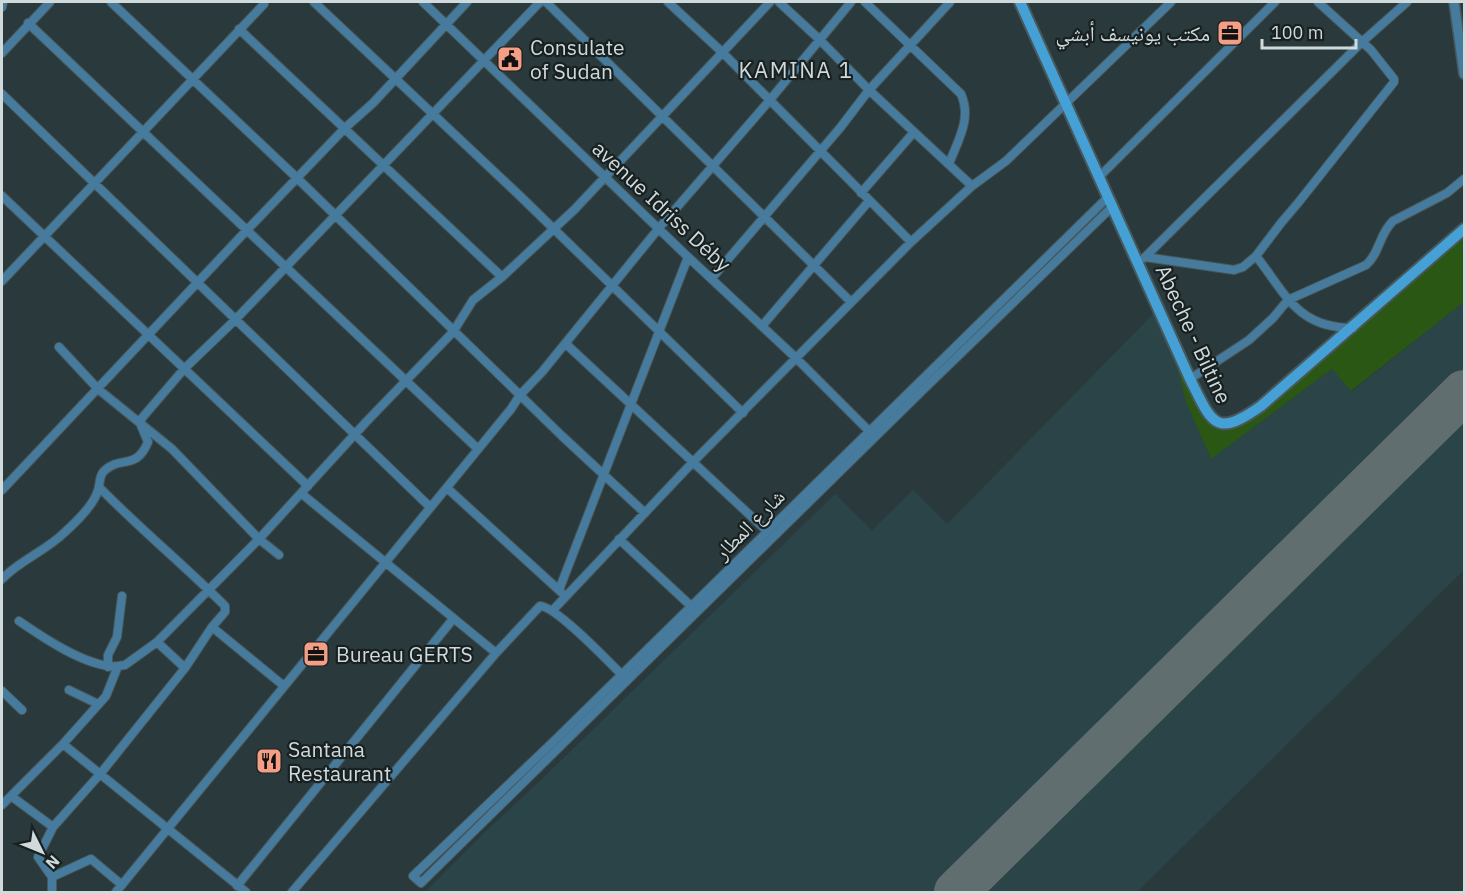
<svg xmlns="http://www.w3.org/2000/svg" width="1466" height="894" font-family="'IBM Plex Sans','Noto Naskh Arabic',sans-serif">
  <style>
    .built { fill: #2a4447 }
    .green { fill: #2a5714 }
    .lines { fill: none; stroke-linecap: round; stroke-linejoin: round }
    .runway { stroke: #606e70; stroke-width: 44 }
    .minor-casing { stroke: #485759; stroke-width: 10 }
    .tertiary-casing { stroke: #485759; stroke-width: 12 }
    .secondary-casing { stroke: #485759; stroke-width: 14 }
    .minor { stroke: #467b9d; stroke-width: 8 }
    .tertiary { stroke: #467b9d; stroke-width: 9 }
    .secondary { stroke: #45a0d6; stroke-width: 10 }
    .labels { text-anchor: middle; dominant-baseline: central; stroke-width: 4.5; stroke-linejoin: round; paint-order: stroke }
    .poi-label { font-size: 21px; fill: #d0dadb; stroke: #182021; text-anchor: start }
    .street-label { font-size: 21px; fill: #d0dadb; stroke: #182021 }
    .neighbourhood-label { font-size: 22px; letter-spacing: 1.5px; fill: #d0dadb; stroke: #182021 }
  </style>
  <rect width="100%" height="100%" fill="#2a3a3c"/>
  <path class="built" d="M1464,302V570L1137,892H427L430,887L487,830L543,778L835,494L872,530L913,490L947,524L1162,305L1211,458L1333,368L1352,391Z"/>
  <path class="green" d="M1464,238V302L1351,391L1332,369L1211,459L1186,402L1162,305L1211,415L1221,423L1244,418Z"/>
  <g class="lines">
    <path class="runway" d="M956,892L1464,392"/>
    <g class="minor-casing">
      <path id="minor" d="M111,2L297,178L562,436L645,513
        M314,2L520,196L743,413
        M423,2L688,257L796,358L872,434
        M546,2L851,302
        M668,2L723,53L911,242
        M779,2L819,39L869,90L972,186
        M865,2L961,94C972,119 958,140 949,164
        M2,7L3,2
        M28,23L478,449
        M239,29L502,277
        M2,53L50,2
        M2,94L430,507
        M1100,176L1275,2
        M861,193L914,132
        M2,196L308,486
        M1108,197L555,740L413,876L421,883L926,387L1113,206
        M1256,256C1286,294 1297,328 1353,328
        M1145,257L1234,270L1243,267L1256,256L1281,223L1298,203L1394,82V79L1371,50L1318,2
        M1144,258L1362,42L1407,2
        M712,278L840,128L869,90L950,2
        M2,281L264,4
        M762,326L869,201
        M566,344L767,531
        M59,347L98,389L172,449L259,539L279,555
        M1190,379L1249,340L1273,318L1288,300L1366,265C1380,253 1379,234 1393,221L1447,193L1464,179
        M447,488L561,592
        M2,490L246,231L345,128L373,103L467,2
        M302,494L496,653
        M619,539L691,606
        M2,579C20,560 46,551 65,532C76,522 92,507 97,493C101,485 98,477 104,471C121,455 136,471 148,442L140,423L142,418L184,369L235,320L540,2
        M559,590L688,257
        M553,610L693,462L911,242L972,186L1006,161L1171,2
        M19,621C42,637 89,669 118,666
        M212,627L284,686
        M157,642L185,668
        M108,667V655L117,637L122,596
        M69,690L98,704
        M2,691L22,710
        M63,744L246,892
        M11,796L53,827
        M2,805L63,744L106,696L118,666L125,665L157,642L259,539L367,421L453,332L473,300L502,277L574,210L770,2
        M52,877L91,859L122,885
        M237,886L453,619
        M52,892V877L38,857L53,827L101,773L185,668L212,627L225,612V606C184,565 139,528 99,487
        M116,892L511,409L520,395L542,372L659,228L769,101L851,2
        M292,892L496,653L540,606C556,606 611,664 625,678"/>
    </g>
    <g class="tertiary-casing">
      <path id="tertiary" d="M1454,2L1464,74"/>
    </g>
    <g class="secondary-casing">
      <path id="secondary" d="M1020,2L1190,379C1212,423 1215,439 1261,406L1464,229"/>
    </g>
    <use href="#minor" class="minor"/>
    <use href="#tertiary" class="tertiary"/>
    <use href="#secondary" class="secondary"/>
  </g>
  <defs>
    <g id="office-square" transform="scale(1.35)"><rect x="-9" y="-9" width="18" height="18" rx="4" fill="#f49e86" stroke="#182021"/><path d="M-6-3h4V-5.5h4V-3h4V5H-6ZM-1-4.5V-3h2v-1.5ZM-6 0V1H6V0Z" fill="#111"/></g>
    <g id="civic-square" transform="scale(1.35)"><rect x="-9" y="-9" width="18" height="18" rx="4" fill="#f49e86" stroke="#182021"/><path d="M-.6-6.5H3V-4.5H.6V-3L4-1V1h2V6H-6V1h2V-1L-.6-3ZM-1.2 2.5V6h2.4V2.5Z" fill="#111"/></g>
    <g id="restaurant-square" transform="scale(1.35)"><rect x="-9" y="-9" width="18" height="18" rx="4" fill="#f49e86" stroke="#182021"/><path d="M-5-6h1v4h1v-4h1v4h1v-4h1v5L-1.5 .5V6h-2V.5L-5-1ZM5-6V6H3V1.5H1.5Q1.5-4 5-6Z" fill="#111"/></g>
  </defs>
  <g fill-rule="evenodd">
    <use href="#office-square" x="1230" y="33"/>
    <use href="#civic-square" x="510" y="59"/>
    <use href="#office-square" x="316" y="654"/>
    <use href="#restaurant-square" x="269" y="761"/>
  </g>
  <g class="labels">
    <g class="poi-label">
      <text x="1210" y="33" text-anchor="end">مكتب يونيسف أبشي</text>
      <text x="530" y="47">Consulate<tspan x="530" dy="24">of Sudan</tspan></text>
      <text x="336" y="654">Bureau GERTS</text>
      <text x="288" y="749">Santana<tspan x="288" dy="24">Restaurant</tspan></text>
    </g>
    <g class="street-label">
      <text transform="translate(662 206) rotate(43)">avenue Idriss Déby</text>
      <text transform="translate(1194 334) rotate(65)">Abeche - Biltine</text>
      <text transform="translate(749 524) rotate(-45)">شارع المطار</text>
    </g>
    <g class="neighbourhood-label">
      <text x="796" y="69">KAMINA 1</text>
    </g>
  </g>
  <rect width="1466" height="894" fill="none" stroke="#d0dadb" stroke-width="6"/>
  <g transform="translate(42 852) rotate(133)" stroke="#182021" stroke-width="4.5" paint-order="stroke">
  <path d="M0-4.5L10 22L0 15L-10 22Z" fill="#d0dadb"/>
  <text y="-9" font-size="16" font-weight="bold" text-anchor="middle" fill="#d0dadb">N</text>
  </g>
  <path d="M1262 39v9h94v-9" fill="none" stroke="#d0dadb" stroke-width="3"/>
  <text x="1271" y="39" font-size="18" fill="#d0dadb" stroke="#182021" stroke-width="4.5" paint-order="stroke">100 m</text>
</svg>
